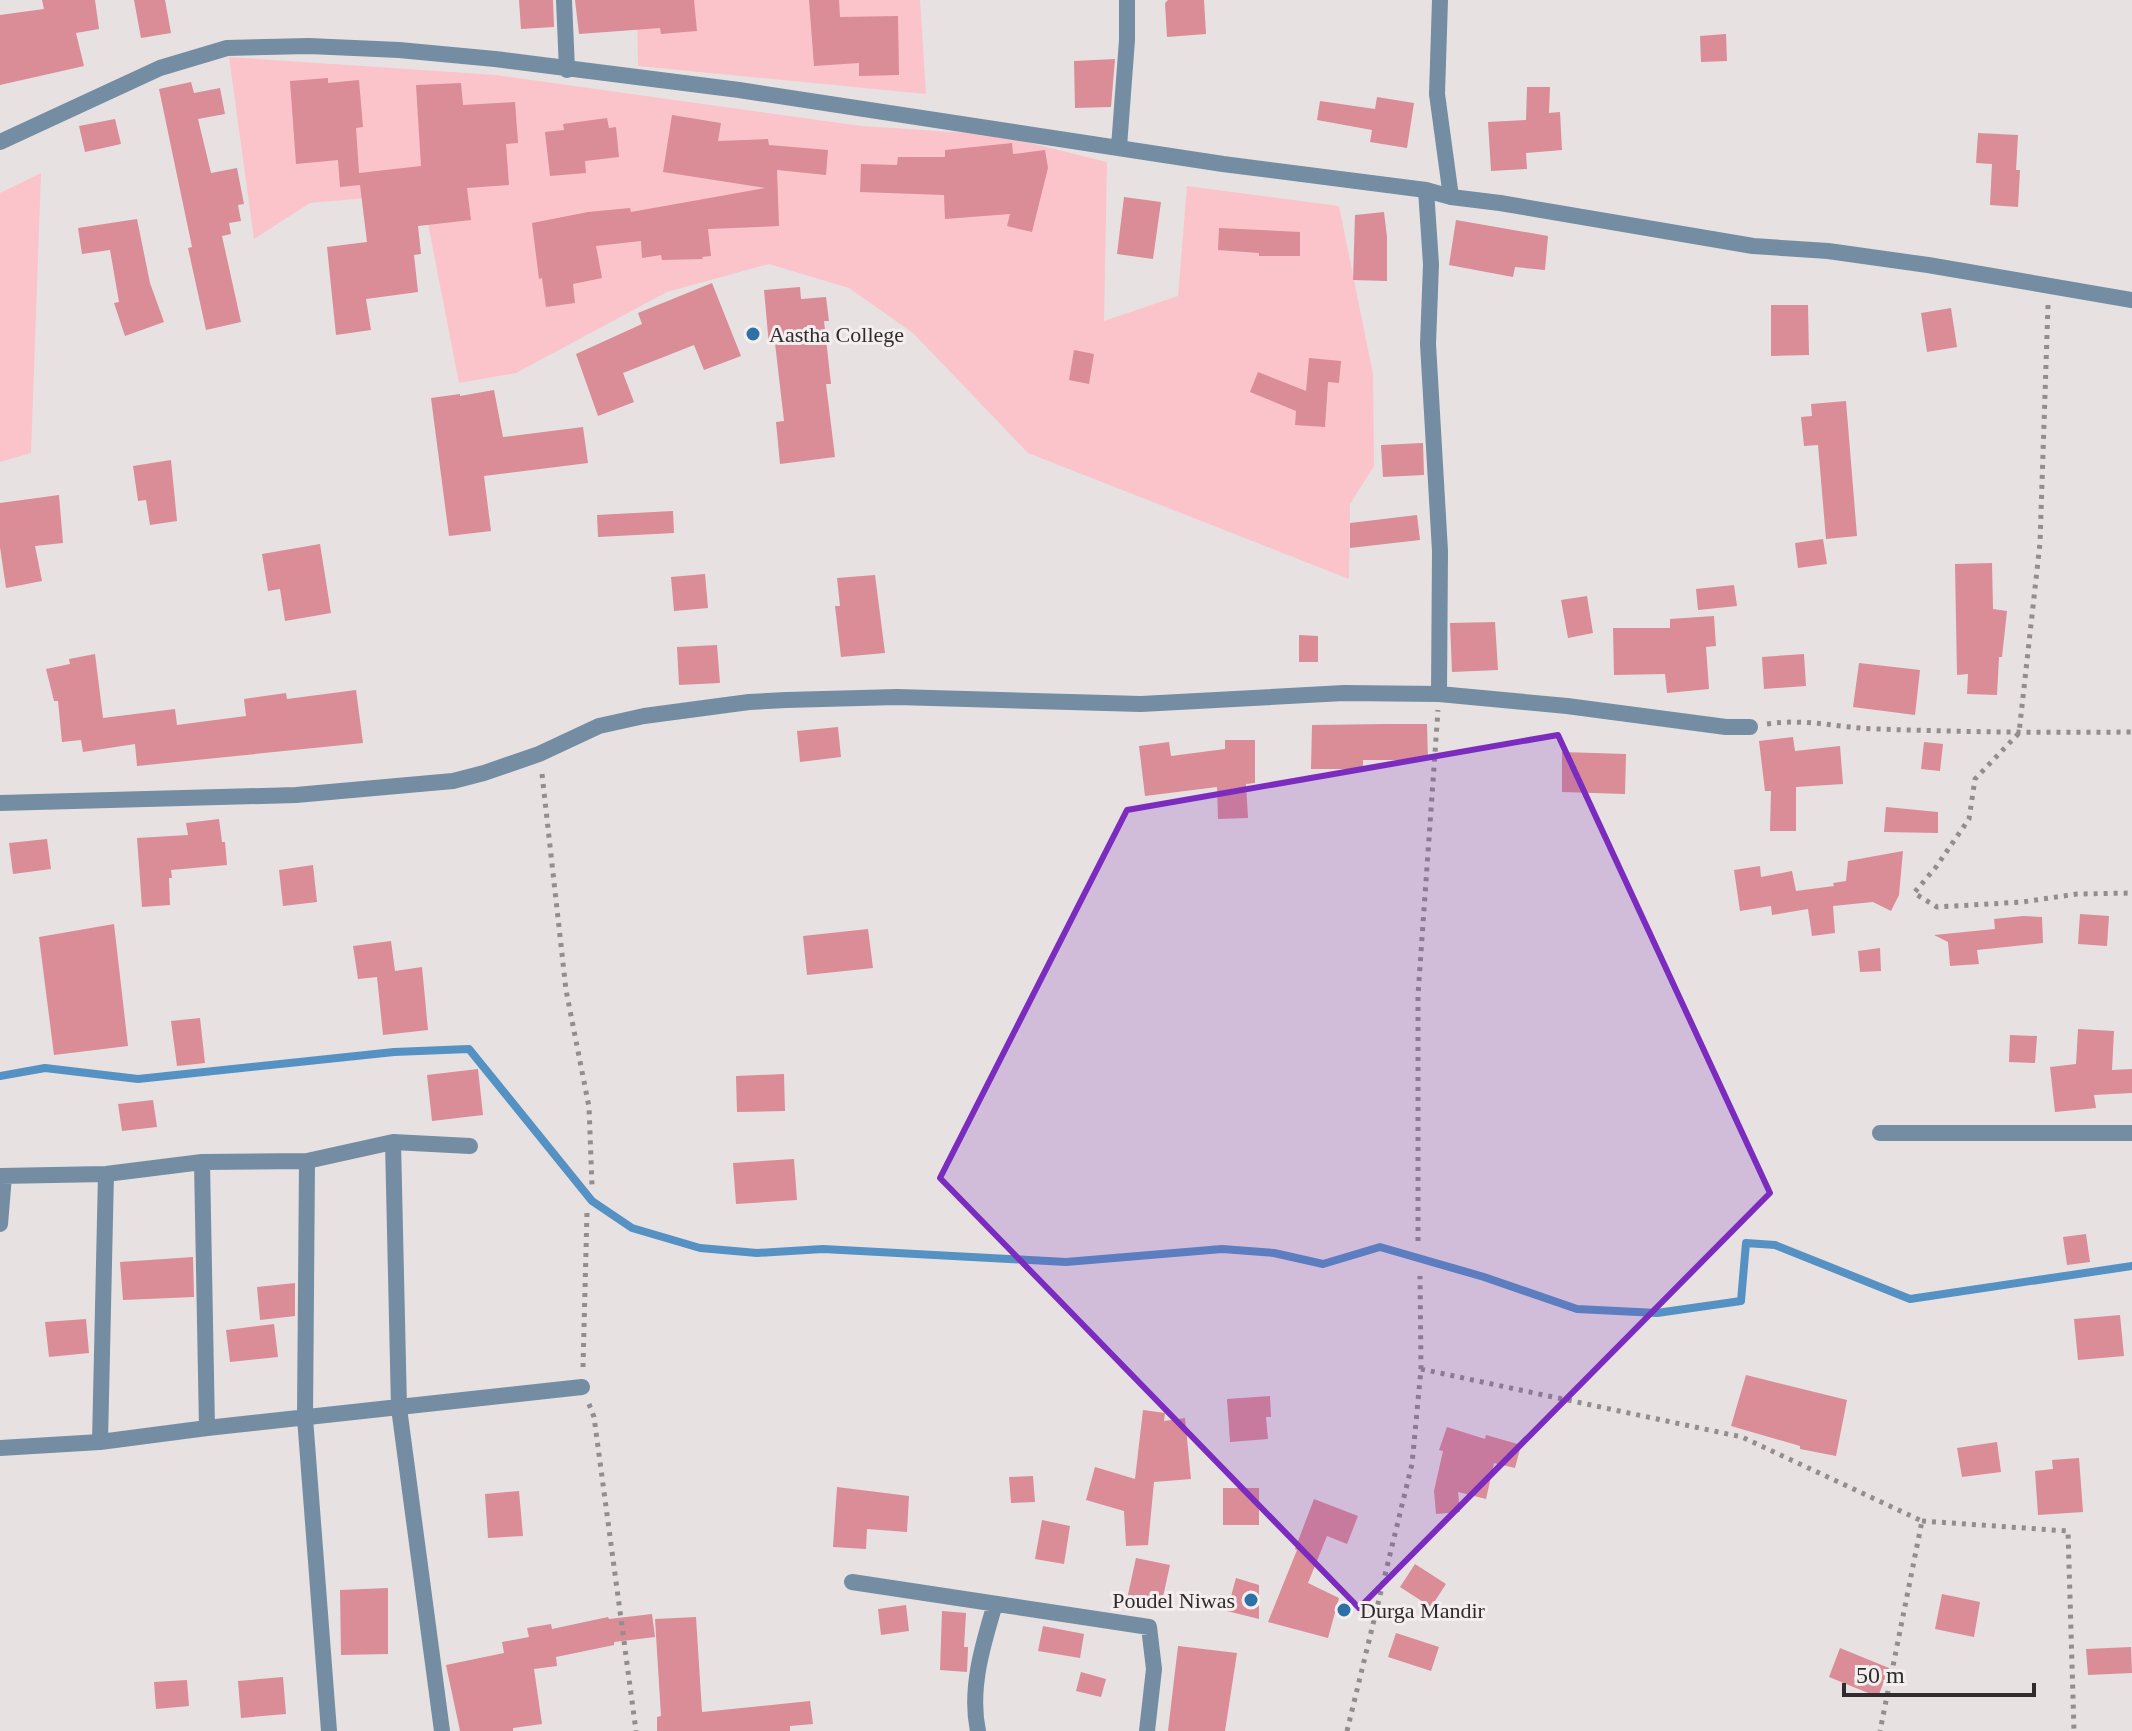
<svg xmlns="http://www.w3.org/2000/svg" width="2132" height="1731" font-family="'Times New Roman',serif">
  <style>
    .green { fill: #fac4ca }
    .lines { fill: none; stroke-linecap: round; stroke-linejoin: round }
    .stream { stroke: #5591c2; stroke-width: 8 }
    .building { fill: #da8c97 }
    .path { stroke: #928d8e; stroke-width: 5; stroke-dasharray: 4 6; stroke-linecap: butt }
    .minor { stroke: #748da2; stroke-width: 16 }
    .marked { fill: #7b2cbf; fill-opacity: 0.2; stroke: #7b2cbf; stroke-width: 6; stroke-linejoin: round }
    .poi-dot { fill: #2d72a7; stroke: #f4eeef; stroke-width: 3 }
    .labels { text-anchor: middle; dominant-baseline: central; stroke-width: 6; stroke-linejoin: round; paint-order: stroke }
    .poi-label { font-size: 22px; fill: #2f2c2d; stroke: #f4eeef; text-anchor: start }
  </style>
  <rect width="100%" height="100%" fill="#e7e1e2"/>
  <path class="green" d="M637,0H920L926,94L638,66Z
    M229,57L496,75L861,126L998,135L1107,162L1104,321L1178,296L1187,186L1339,206L1373,374L1374,466L1350,504L1349,579L1028,453L913,333L849,288L769,264L667,292L516,373L459,383L422,193L310,203L254,239Z
    M41,173L31,453L0,462V193Z"/>
  <g class="lines">
    <path class="stream" d="M0,1076L45,1068L138,1079L394,1052L469,1049L592,1201L632,1228L700,1248L757,1253L823,1249L1066,1262L1222,1249L1274,1253L1323,1264L1380,1247L1484,1277L1577,1309L1657,1313L1741,1301L1746,1243L1775,1245L1910,1299L2132,1266"/>
  </g>
  <path class="building" d="M42,0H95L99,29L76,33L84,66L0,85V15L44,9Z
    M134,0H165L171,33L141,38Z
    M519,0H553L554,27L521,29Z
    M575,0H694L697,31L661,34L660,28L579,34Z
    M809,0H839L840,17L898,16L899,75L859,76V63L814,66Z
    M1168,0H1204L1206,34L1167,37L1165,3Z
    M1726,34L1727,61L1701,62L1700,36Z
    M1115,59L1111,107L1075,108L1074,61Z
    M328,78V83L359,80L363,127L356,128L359,173L421,166L416,85L461,83L463,105L515,102L518,143L506,144L509,185L467,188L471,220L418,226L421,254L414,255L418,292L366,299L371,330L336,335L327,247L367,242L360,185L340,187L338,160L296,164L290,81Z
    M191,82L194,93L220,88L225,114L198,119L211,173L237,168L244,204L238,205L241,221L229,223L231,234L222,236L241,322L206,330L188,248L192,247L159,89Z
    M1527,87H1550L1549,113L1560,112L1562,150L1526,153L1527,169L1491,171L1488,122L1526,120Z
    M1377,97L1414,103L1407,148L1370,142L1372,130L1317,120L1320,101L1375,109Z
    M672,115L721,123L718,141L768,139L769,145L828,150L826,175L777,170L779,226L708,229L711,256L702,257L703,259L662,260L661,255L642,258L641,241L596,246L602,278L573,284L575,303L546,307L542,278L539,279L532,223L588,212L630,208L631,212L765,188L663,172Z
    M607,118L609,128L616,127L619,157L585,161L586,173L550,176L545,132L564,130L563,124Z
    M115,119L121,144L85,152L79,126Z
    M1978,133L2018,135L2016,170H2020L2018,207L1990,205L1992,164L1976,163Z
    M1012,143L1013,154L1045,150L1048,168L1032,232L1007,226L1010,214L945,219L944,195L860,192L861,164L897,165L898,157H945V150Z
    M1124,197L1161,202L1153,259L1117,254Z
    M1384,212L1387,237V281L1353,280L1355,215Z
    M137,219L150,283L164,322L125,336L114,303L119,302L110,250L82,254L78,228Z
    M1456,220L1548,236L1545,270L1515,267L1513,277L1449,265Z
    M1219,228L1300,232V256H1259V253L1218,250Z
    M712,283L741,356L704,370L694,345L623,373L634,402L598,416L576,354L642,324L638,313Z
    M800,287L801,299L826,297L829,321H824L831,384H826L835,457L780,464L776,422L784,421L775,343L769,345L764,290Z
    M1771,305H1808L1809,355L1771,356Z
    M1951,308L1957,347L1927,352L1921,313Z
    M1074,350L1094,354L1089,384L1069,380Z
    M1309,358L1341,361L1339,383L1328,382L1325,427L1295,425L1296,411L1250,392L1258,372L1306,391Z
    M494,390L503,437L583,427L588,463L484,476L491,531L449,536L431,398L460,394V396Z
    M1846,401L1857,536L1826,539L1818,445L1804,446L1801,417L1812,416L1811,404Z
    M1423,443L1424,475L1383,477L1381,445Z
    M171,460L177,521L150,525L146,500L138,501L133,466Z
    M59,495L63,543L35,546L42,581L6,588L0,547V503Z
    M673,511L674,533L598,537L597,515Z
    M1417,515L1420,540L1350,548V523Z
    M1823,539L1827,564L1798,568L1795,543Z
    M320,544L331,613L285,621L280,589L268,591L262,554Z
    M1992,563L1993,609L2007,611L2002,657H1999L1997,695L1967,694L1968,674L1957,675L1955,564Z
    M705,574L708,608L674,611L671,577Z
    M875,575L885,653L841,657L835,606H840L837,578Z
    M1734,585L1737,606L1698,610L1696,589Z
    M1587,596L1593,633L1568,638L1561,600Z
    M1714,616L1716,646L1706,647L1709,689L1667,693L1665,674L1614,675L1613,628H1670V619Z
    M1495,622L1498,670L1452,672L1450,623Z
    M1299,635L1318,636V662H1299Z
    M717,645L720,683L679,685L677,647Z
    M95,654L103,718L175,709L177,725L246,716L244,699L286,693L287,699L356,690L363,743L137,766L135,744L83,752L81,740L62,742L58,701H54L46,669L70,664L69,659Z
    M1804,654L1806,686L1764,689L1762,657Z
    M1859,663L1920,670L1915,715L1853,707Z
    M1388,724H1427L1428,760H1363V769H1311L1312,725Z
    M838,727L841,757L800,762L797,731Z
    M1793,737L1795,751L1840,746L1843,784L1796,787V831H1770L1771,791H1765L1759,741Z
    M1225,740H1255V783L1246,784L1248,818L1218,819L1217,787L1145,796L1139,746L1169,742L1171,756L1225,749Z
    M1924,742L1943,744L1940,771L1921,769Z
    M1562,752L1626,754L1625,794L1562,792Z
    M1886,807L1938,812V833L1884,832Z
    M219,819L222,842H225L227,865L171,870L172,878H169L170,905L142,907L137,838L188,835L186,823Z
    M47,839L51,869L13,874L9,843Z
    M1903,851L1899,895L1891,911L1873,902L1833,906L1835,933L1812,936L1808,909L1772,915L1771,906L1740,911L1734,870L1760,866L1761,877L1792,871L1796,891L1834,886L1833,883L1846,881L1848,861Z
    M313,865L317,902L283,906L279,870Z
    M2080,914L2109,916L2107,946L2078,944Z
    M2023,916L2042,917L2043,943L1977,950L1979,964L1950,966L1948,942L1934,935L1995,929L1994,919Z
    M114,924L128,1046L54,1055L39,937Z
    M868,929L873,968L807,975L803,936Z
    M391,941L395,971L422,967L428,1030L383,1035L377,977L358,979L353,946Z
    M1880,948L1881,971L1860,972L1858,951Z
    M200,1018L205,1063L177,1066L171,1021Z
    M2078,1029L2114,1031L2112,1070L2132,1069V1093L2094,1095L2096,1108L2055,1112L2050,1067L2076,1064Z
    M2010,1035L2037,1036L2035,1063L2009,1062Z
    M478,1069L483,1115L432,1121L427,1075Z
    M784,1074L785,1111L737,1112L736,1076Z
    M153,1100L157,1127L122,1131L118,1104Z
    M794,1159L797,1200L736,1204L733,1163Z
    M2086,1234L2090,1262L2067,1265L2063,1237Z
    M193,1257L194,1297L123,1300L120,1262Z
    M295,1283V1316L260,1320L257,1287Z
    M2120,1315L2124,1356L2078,1360L2074,1319Z
    M86,1319L89,1353L49,1357L45,1322Z
    M274,1324L278,1357L230,1362L226,1330Z
    M1746,1375L1847,1400L1836,1456L1800,1449V1446L1731,1426Z
    M1270,1396L1271,1417H1266L1268,1439L1230,1442L1227,1399Z
    M1143,1410L1165,1413L1164,1421L1185,1418L1191,1479L1154,1482L1148,1545L1126,1546L1124,1511L1086,1500L1095,1467L1135,1479Z
    M1447,1427L1485,1439L1486,1435L1521,1445L1515,1468L1494,1463L1486,1499L1458,1492L1460,1512L1436,1514L1434,1491L1443,1451L1439,1450Z
    M1997,1442L2001,1472L1962,1477L1957,1448Z
    M2079,1458L2083,1512L2038,1515L2035,1471L2053,1469L2052,1460Z
    M1033,1476L1035,1502L1011,1503L1009,1477Z
    M837,1487L909,1496L907,1532L867,1529L866,1549L833,1547Z
    M1223,1488H1259V1525H1223Z
    M519,1491L523,1536L488,1538L485,1494Z
    M1314,1499L1358,1516L1347,1544L1327,1536L1308,1583L1339,1598L1328,1638L1268,1622L1297,1550L1295,1549Z
    M1042,1520L1070,1526L1064,1564L1035,1559Z
    M1136,1558L1170,1565L1161,1606L1127,1599Z
    M1415,1564L1446,1584L1431,1607L1400,1587Z
    M1236,1578L1259,1585V1619L1227,1611Z
    M388,1588V1654L341,1655L340,1590Z
    M1942,1594L1980,1602L1974,1637L1935,1629Z
    M906,1605L909,1631L881,1635L878,1609Z
    M942,1611L966,1613L964,1647H968L967,1672L940,1670Z
    M652,1614L655,1637L614,1642V1645L556,1657L557,1666L534,1669L542,1724L513,1728V1731H460L446,1665L504,1653L502,1642L529,1637L527,1628L551,1624L552,1629L608,1617L609,1619Z
    M696,1617L702,1712L810,1701L813,1724L790,1726V1731H657V1717L661,1716L655,1619Z
    M1043,1626L1084,1634L1080,1658L1038,1651Z
    M1396,1633L1439,1647L1431,1671L1388,1657Z
    M1178,1646L1237,1653L1225,1731H1168Z
    M2131,1647L2132,1673L2088,1675L2086,1649Z
    M1840,1648L1889,1668L1878,1697L1829,1677Z
    M1081,1672L1106,1679L1101,1697L1076,1691Z
    M283,1677L286,1714L241,1718L238,1681Z
    M187,1680L189,1706L156,1709L154,1682Z"/>
  <g class="lines">
    <path class="path" d="M2048,305L2040,543L2019,733L1975,779L1969,819L1936,867L1914,893L1937,907L2022,902L2077,894L2132,893
      M1767,724C1807,718 1838,728 1878,729C1963,732 2047,733 2132,732
      M542,774L566,990L589,1107L592,1186
      M1418,1241V995L1438,710
      M583,1367L587,1212
      M1421,1369L1742,1437L1922,1521L1880,1731
      M589,1404L594,1417L636,1731
      M1922,1521L2068,1531L2074,1731
      M1347,1731L1412,1464L1421,1369L1420,1276"/>
    <path class="minor" d="M564,0L567,70
      M1440,0L1437,94L1451,197
      M0,142L160,68L227,48L309,46L399,50L495,59L739,90L1223,164L1426,190L1451,197L1500,203L1753,246L1828,251L1928,265L2132,300
      M1119,147L1127,40V0
      M1426,190L1431,264L1428,344L1440,551L1439,694
      M0,803L296,795L453,781L484,773L539,754L599,726L644,716L749,702L786,700L897,697L1141,704L1344,693L1439,694L1567,706L1726,727H1750
      M1880,1133H2132
      M393,1142L399,1408L442,1731
      M307,1161L305,1418L329,1731
      M202,1162L207,1428
      M0,1176L106,1174L202,1162L307,1161L393,1142L470,1146
      M0,1224L4,1176
      M100,1442L106,1174
      M0,1448L100,1442L207,1428L582,1387
      M852,1582L1149,1627L1154,1669L1147,1731
      M978,1731C969,1689 983,1644 995,1604"/>
  </g>
  <path class="marked" d="M1558,735L1770,1193L1359,1608L940,1178L1127,810Z"/>
  <g class="poi-dot">
    <circle cx="753" cy="334" r="8"/>
    <circle cx="1251" cy="1600" r="8"/>
    <circle cx="1344" cy="1610" r="8"/>
  </g>
  <g class="labels">
    <g class="poi-label">
      <text x="769" y="334">Aastha College</text>
      <text x="1235" y="1600" text-anchor="end">Poudel Niwas</text>
      <text x="1360" y="1610">Durga Mandir</text>
    </g>
  </g>
  <path d="M1844 1683v12h190v-12" fill="none" stroke="#2f2c2d" stroke-width="4"/>
  <text x="1856" y="1683" font-size="24" fill="#2f2c2d" stroke="#f4eeef" stroke-width="6" paint-order="stroke">50 m</text>
</svg>
